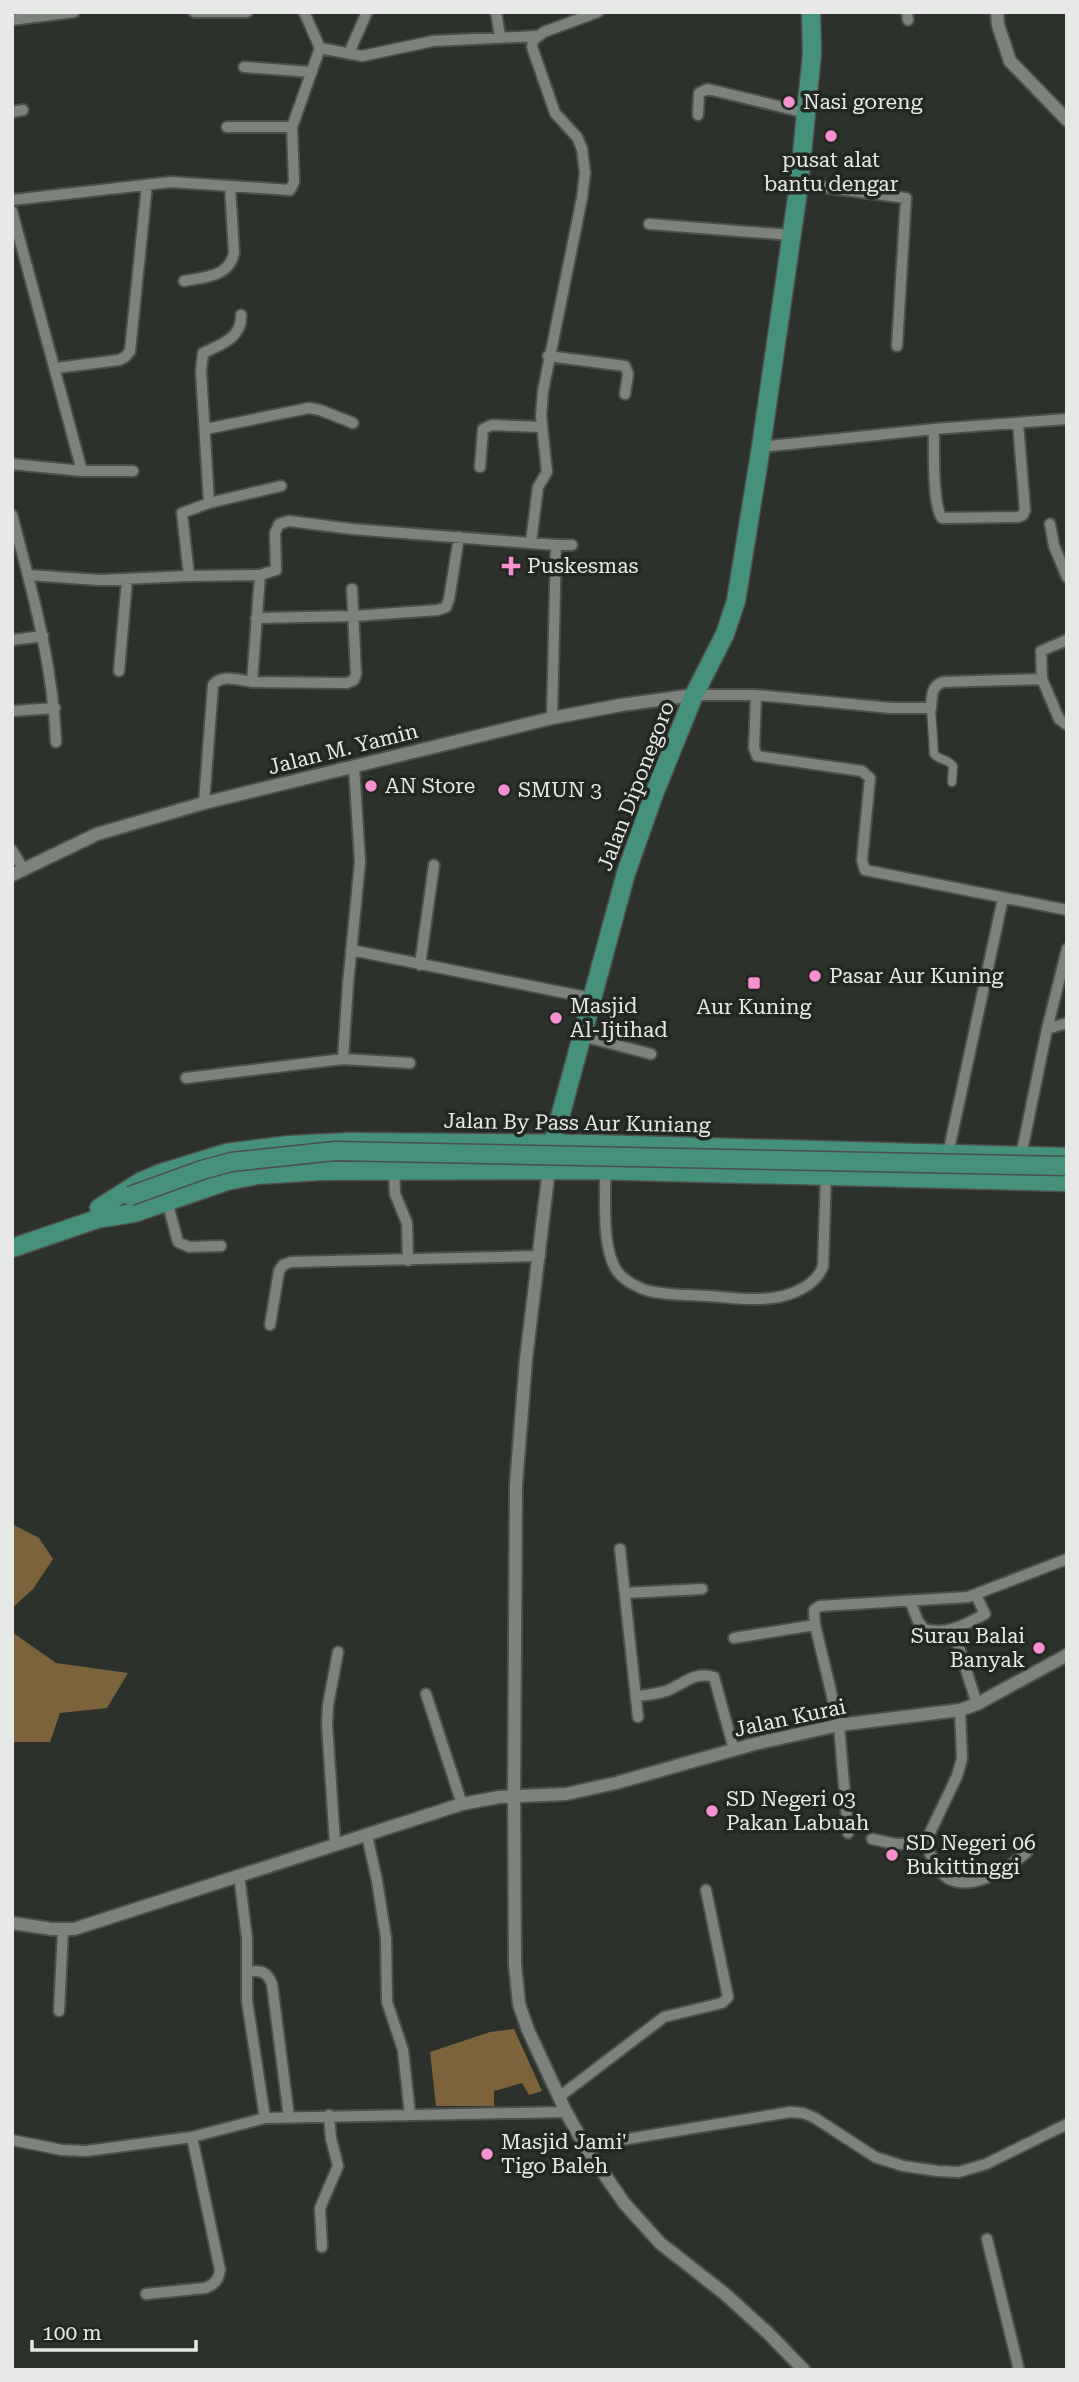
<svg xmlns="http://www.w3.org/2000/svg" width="1079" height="2382" font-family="'Roboto Serif',serif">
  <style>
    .forest { fill: #7d633b }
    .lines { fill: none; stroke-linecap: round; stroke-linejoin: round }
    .pedestrian-casing { stroke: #4c4f4b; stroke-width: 11 }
    .minor-casing { stroke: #4c4f4b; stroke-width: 14 }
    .tertiary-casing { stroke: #4c4f4b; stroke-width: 16 }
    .trunk-casing { stroke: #4c4f4b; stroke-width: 21 }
    .pedestrian { stroke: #7e827d; stroke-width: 8 }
    .minor { stroke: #7e827d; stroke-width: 10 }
    .tertiary { stroke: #7e827d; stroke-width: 12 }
    .trunk { stroke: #45917c; stroke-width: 18 }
    .trunk-bridge-casing { stroke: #4c4f4b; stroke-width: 21; stroke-linecap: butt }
    .trunk-bridge { stroke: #45917c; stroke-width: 18 }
    .poi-dot { fill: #f690d0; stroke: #232722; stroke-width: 2.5 }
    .labels { text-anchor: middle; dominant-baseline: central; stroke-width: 7; stroke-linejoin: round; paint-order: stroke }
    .poi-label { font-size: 21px; fill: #e7e9e6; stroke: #232722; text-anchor: start }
    .street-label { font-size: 21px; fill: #e7e9e6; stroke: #232722 }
  </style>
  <rect width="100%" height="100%" fill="#2d312c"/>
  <path class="forest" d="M12,1524L39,1538L53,1559L33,1589L12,1608Z
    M12,1632L56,1663L128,1673L107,1708L60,1713L50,1742H12Z
    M514,2029L542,2091L529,2095L522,2083L494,2091V2106H436L430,2052L490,2032Z"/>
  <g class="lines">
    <g class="pedestrian-casing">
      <path id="pedestrian" d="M931,708L934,754C939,760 948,759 953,766L952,782"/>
    </g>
    <g class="minor-casing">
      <path id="minor" d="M194,12H247
        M496,12L500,36
        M907,12L908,20
        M12,20L74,12
        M320,48L362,56L433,41L537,36
        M349,53L367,12
        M244,67L312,72
        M12,112L23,110
        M698,115L699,93L708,89L806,113
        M227,127H292
        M799,184L906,198L897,346
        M12,200L171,182L290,190L294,182L292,127L320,48L304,12
        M12,211L82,471
        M649,224L791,235
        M184,281C205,277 229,277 234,253L230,186
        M548,356L625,366L628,374L625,394
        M56,368L119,360L125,357L130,351L147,185
        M206,429L309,408L320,410L353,423
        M934,429C934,448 932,504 942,518L1018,517L1023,515L1025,510L1018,423
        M761,447L934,429L1067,419
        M12,464L82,471H133
        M480,467L483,429L492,425L542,427
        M209,503L201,371L203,353C222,344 242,338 241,315
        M12,515C32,590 53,664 56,742
        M1050,524L1054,546L1067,577
        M531,542L538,487L547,472L541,416L543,391L582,198L585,173L582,149L577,137L555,113L532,47L533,40L544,32L598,12
        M28,575L99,580L189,576L260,575L276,570L275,533L279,524L289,521L352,529L556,545
        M260,575L252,682L347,683L354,680L356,674L352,589
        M189,576L182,513L209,503L281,486
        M256,618L354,616L438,610L446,607L449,599L459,537
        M12,640L43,636
        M119,671L127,580
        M1042,679L1041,651L1067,640
        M694,695H756L891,708H931C932,696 931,686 943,682L1042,679L1059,719L1067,725
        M756,695L754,748L757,756L862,771L870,778L862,860L865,870L1067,910
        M12,711L55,708
        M552,718L556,545H572
        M204,803L213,685C222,674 239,680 252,682
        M12,850L24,870
        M351,950L591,998
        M420,965L434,865
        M1047,1029L1067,1023
        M582,1036L651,1054
        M343,1059L348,984L360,862L354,766
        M186,1078L343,1059L410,1063
        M948,1154L1003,898
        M1021,1156L1047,1029L1067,949
        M394,1169L395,1194L407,1223L408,1261
        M605,1170C606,1198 601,1248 617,1271C624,1281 641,1290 654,1292C671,1295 690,1295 707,1296C728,1297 751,1301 772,1298C791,1296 817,1285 823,1266L826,1175
        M167,1201L178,1242L189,1247L221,1246
        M270,1325L279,1271L283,1265L291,1262L540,1256
        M620,1549L638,1717
        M625,1593L702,1589
        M910,1601L918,1621L924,1629C946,1636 966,1624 985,1614L976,1595
        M953,1629L977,1704
        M734,1638L815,1625
        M426,1694L462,1804
        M637,1696C647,1695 657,1694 666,1691C684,1684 694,1671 714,1677L734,1750
        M848,1833L839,1725L815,1625L814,1610L820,1606L968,1597L1067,1559
        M367,1835L377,1881L386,1938L387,2002L403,2050L410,2114
        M872,1839L896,1844L925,1843C931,1855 938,1875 951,1880C976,1890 1010,1867 1027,1852
        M925,1843L957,1776L962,1759L960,1710
        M335,1844L327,1724L328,1705L338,1652
        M239,1875L247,1939V2001L265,2118
        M247,1971C260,1971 267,1970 272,1984L289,2117
        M59,2011L63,1930
        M559,2097L664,2017L722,2003L728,1997L706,1890
        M12,2140L62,2150L86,2151L192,2137L265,2118L566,2112
        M585,2146L790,2112L803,2113L815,2118L875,2157L903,2166L938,2171L959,2172L986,2164L1067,2124
        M987,2239L1019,2370
        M322,2247L320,2208L338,2166L331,2139L329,2115
        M146,2294L205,2288C215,2284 218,2281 220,2270L192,2137"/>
    </g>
    <g class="tertiary-casing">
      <path id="tertiary" d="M997,12L998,25L1010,61L1067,120
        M12,875L97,834L204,803L552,718L621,705L694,695
        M549,1169L526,1359L516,1485L514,1796L515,1964L519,2004L528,2030L566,2112L585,2146L624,2203L660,2243L725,2294L768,2333L804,2370
        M12,1923L52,1929H74L462,1804L499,1797L566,1794L616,1783L754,1744L839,1725L960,1710L977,1704L1067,1655"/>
    </g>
    <g class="trunk-casing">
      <path id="trunk" d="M553,1143L626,873L654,794L694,695L725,634L736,601L761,447L799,184L812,53L811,12
        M99,1208L140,1182L161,1173L226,1153L289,1145L349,1142L594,1144L1067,1157
        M103,1218L134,1213L227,1181L257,1175L320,1171L589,1170L1067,1182
        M12,1248L112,1214"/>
    </g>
    <use href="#pedestrian" class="pedestrian"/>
    <use href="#minor" class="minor"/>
    <use href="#tertiary" class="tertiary"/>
    <use href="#trunk" class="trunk"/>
    <g class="trunk-bridge-casing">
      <path id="trunk-bridge" d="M130,1196L202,1170L231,1162L335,1151L1067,1166"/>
    </g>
    <use href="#trunk-bridge" class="trunk-bridge"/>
  </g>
  <g class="poi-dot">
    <circle cx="789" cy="102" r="7"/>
    <circle cx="831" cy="136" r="7"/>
    <path d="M507.5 555.5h7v7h7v7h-7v7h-7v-7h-7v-7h7z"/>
    <circle cx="371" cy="786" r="7"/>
    <circle cx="504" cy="790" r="7"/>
    <circle cx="815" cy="976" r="7"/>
    <rect x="747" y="976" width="14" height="14" rx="3.5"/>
    <circle cx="556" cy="1018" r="7"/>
    <circle cx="1039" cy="1648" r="7"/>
    <circle cx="712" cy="1811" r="7"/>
    <circle cx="892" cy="1855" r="7"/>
    <circle cx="487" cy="2154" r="7"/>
  </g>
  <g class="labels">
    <g class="poi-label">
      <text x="803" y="102">Nasi goreng</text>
      <text x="831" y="160" text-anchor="middle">pusat alat<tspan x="831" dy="24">bantu dengar</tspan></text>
      <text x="527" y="566">Puskesmas</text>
      <text x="385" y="786">AN Store</text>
      <text x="518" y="790">SMUN 3</text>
      <text x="829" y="976">Pasar Aur Kuning</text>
      <text x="570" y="1006">Masjid<tspan x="570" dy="24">Al-Ijtihad</tspan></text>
      <text x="754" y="1007" text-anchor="middle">Aur Kuning</text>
      <text x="1025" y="1636" text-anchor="end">Surau Balai<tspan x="1025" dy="24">Banyak</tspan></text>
      <text x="726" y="1799">SD Negeri 03<tspan x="726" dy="24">Pakan Labuah</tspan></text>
      <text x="906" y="1843">SD Negeri 06<tspan x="906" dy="24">Bukittinggi</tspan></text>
      <text x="501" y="2142">Masjid Jami'<tspan x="501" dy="24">Tigo Baleh</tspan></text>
    </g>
    <g class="street-label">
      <text transform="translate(343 749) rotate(-14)">Jalan M. Yamin</text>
      <text transform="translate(636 786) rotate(-69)">Jalan Diponegoro</text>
      <text transform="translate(577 1123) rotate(1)">Jalan By Pass Aur Kuniang</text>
      <text transform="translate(790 1718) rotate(-12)">Jalan Kurai</text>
    </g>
  </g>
  <rect width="1079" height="2382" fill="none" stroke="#e7e9e6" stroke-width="28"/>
  <path d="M32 2340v10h164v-10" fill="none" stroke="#e7e9e6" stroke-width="3.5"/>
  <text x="42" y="2340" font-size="21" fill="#e7e9e6" stroke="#232722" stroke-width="5" paint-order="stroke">100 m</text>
</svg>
